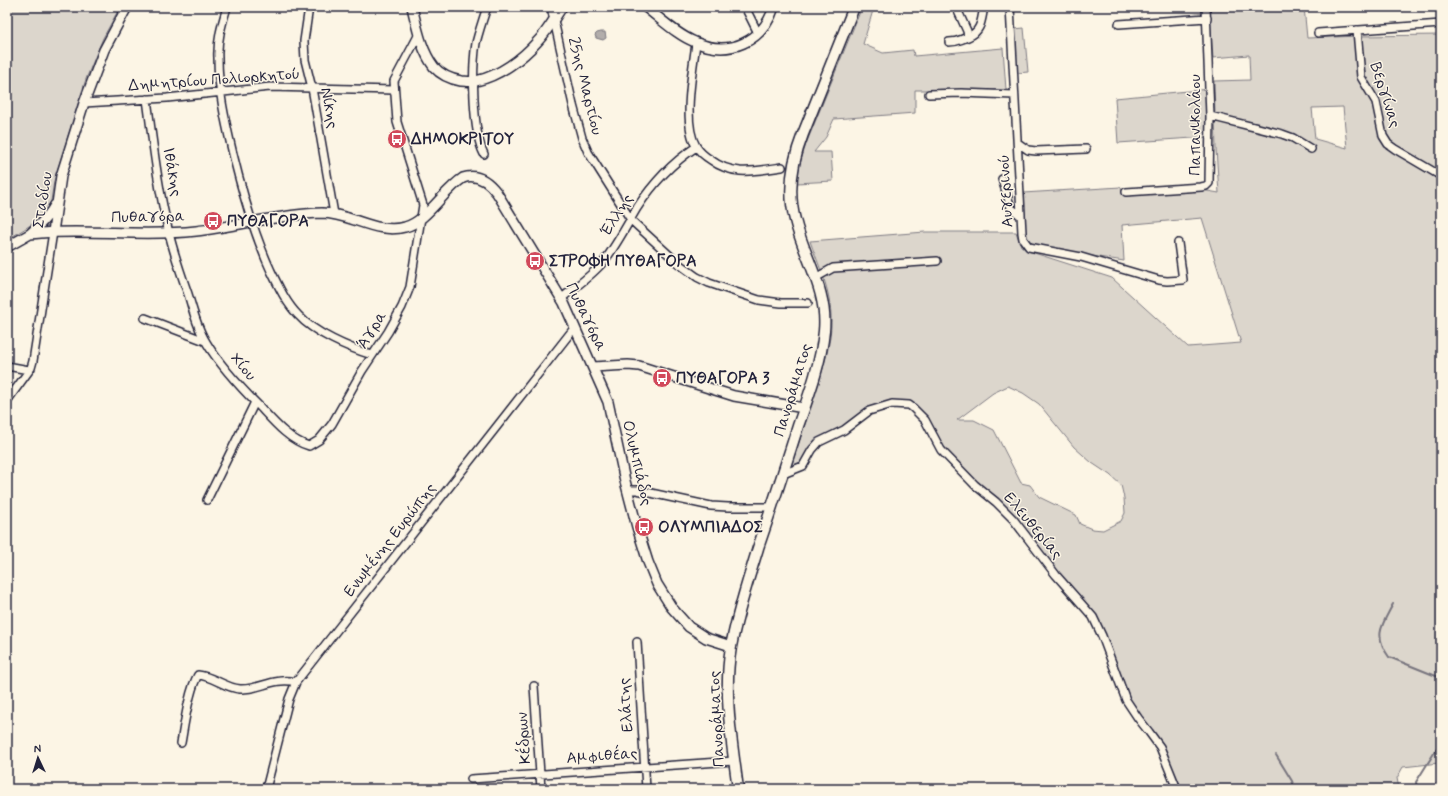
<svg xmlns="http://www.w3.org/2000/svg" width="1448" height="796" font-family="Mynerve,sans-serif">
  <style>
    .green { fill: #dcd6cc; stroke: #7f7c84; fill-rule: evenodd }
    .water { fill: #b2adab; stroke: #78757e }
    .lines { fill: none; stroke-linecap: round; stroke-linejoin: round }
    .stream { stroke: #78757e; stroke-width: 2 }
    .minor-casing { stroke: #22223b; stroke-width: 10 }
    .tertiary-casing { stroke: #22223b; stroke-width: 12 }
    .secondary-casing { stroke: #22223b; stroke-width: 13 }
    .minor { stroke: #fcf5e5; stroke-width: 7 }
    .tertiary { stroke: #fcf5e5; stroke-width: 9 }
    .secondary { stroke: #fcf5e5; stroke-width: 10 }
    .labels { text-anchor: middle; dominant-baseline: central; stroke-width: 3; stroke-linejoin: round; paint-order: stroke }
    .street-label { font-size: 16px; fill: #22223b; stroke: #fcf5e5 }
    .poi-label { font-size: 16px; font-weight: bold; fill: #22223b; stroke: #fcf5e5; text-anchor: start }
  </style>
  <rect width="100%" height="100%" fill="#fcf5e5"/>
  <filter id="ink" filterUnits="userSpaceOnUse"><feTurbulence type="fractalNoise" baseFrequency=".025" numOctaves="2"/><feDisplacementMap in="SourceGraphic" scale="8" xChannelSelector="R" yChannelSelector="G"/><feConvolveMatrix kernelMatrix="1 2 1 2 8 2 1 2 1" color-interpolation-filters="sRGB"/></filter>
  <g filter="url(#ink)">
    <path class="green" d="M7,7H120L103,38L86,79L54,181L50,207L40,219L7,240Z
      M862,7H874L863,44L883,53L913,50L914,56L1003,48L1006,90H915V113L834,119L826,137L814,152H831L833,181L797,183L799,167L806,144Z
      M1209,7H1304L1307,38L1360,36L1441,35V761L1439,763L1403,767L1397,778L1399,789H1180L1170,763L1131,705L1106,644L1071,589L1016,520L944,450L910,406L891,403L853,421L826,436L804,461L799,465L791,466C798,444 806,422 813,400C823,368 835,338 830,304C827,282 817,261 810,241L925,232H1016L1021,246L1028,251L1112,278L1188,347L1241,343L1202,218L1122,225L1124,261L1028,246L1023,240V193L1121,187L1122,194L1202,190L1219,193L1216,149L1214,81L1250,80L1249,55L1213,58ZM1343,107L1347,148L1315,139L1312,108ZM1008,386L1023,393L1039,404L1074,447L1092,463L1110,475L1121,485L1124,498L1125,513L1121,521L1103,530L1092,529L1080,524L1076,515L1039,497L1030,485L1021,483L994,430L974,420H957L993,393Z
      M1024,28L1028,72L1017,73L1014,29Z
      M1209,89L1208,137L1118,143L1115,98Z"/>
    <path class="water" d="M601,32H605L606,38L603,40L596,38L595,35L597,33Z"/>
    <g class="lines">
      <path class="stream" d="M1393,604C1382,625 1373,635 1389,657L1441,678
        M1276,755L1292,781L1295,789
        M1417,789L1416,782L1436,750L1441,745"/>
      <g class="minor-casing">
        <path id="minor" d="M227,7C222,24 217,40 218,58C218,89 225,120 232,150C242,192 253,232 271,271C279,287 286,303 298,315C314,333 349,348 372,355
          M309,7L304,41L305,60L312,88L334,214
          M551,7L573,105L582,138L588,152L631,220L679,264L697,277L709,283L759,300L781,303H808
          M745,7L758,33
          M953,7L957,9L967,31L968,37
          M1010,7L1022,233L1023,239L1029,247L1081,257L1159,280L1167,281L1183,280L1178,243
          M1119,24L1207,18
          M1357,30L1361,77L1376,102L1383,136L1388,144L1395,149L1441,176
          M1318,33L1441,24
          M949,42C958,42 959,40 968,37C982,31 981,20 984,7
          M696,43C693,69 682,123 696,146C699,151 706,157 711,160C719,166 730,170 740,171C753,172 769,169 782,167
          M929,94L961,93L1014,95
          M147,99C153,144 158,189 169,233C174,254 181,274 188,294C193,310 197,328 206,342C219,364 242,389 260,407C274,422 289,440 309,446L319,440L332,424L362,371L388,332L402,307L410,287L423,205L397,122L394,81L419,34
          M84,103L167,98L270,87L394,90
          M1210,116L1282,134L1293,138L1311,149
          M1018,143L1028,150L1036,151L1086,149
          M484,154C472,131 472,68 476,43C479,31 483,19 487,7
          M1002,179L1011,208L1021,216
          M1126,192L1201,187L1206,186L1209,183L1210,116L1206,7
          M817,277L833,268L937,261
          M562,298C576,286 593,275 605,260C617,244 627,225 637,208C653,183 672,163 696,147
          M145,318L205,341
          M7,366L29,370
          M7,401L31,368L33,361L53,232
          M783,474L803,466L812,450L819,442L844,430L869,411L892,404L909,405L913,408L925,420L941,450L975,485L996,502L1013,519L1056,575L1093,617L1102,636L1126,700L1138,718L1149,732L1160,747L1177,789
          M627,490H637L711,506L728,507H772
          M207,500L255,402
          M637,642L646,789
          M534,686L541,789
          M181,743C184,726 189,689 198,675C213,676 225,688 240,689C260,690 272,677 296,682
          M471,779L734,761
          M266,789L289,699L296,682L575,327"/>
      </g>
      <g class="tertiary-casing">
        <path id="tertiary" d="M412,7C417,27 421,50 434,67C441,75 450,79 461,81C465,81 471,82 476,81C499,76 522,59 537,42C547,32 554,19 562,7
          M645,7C661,19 677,35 695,42C729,57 763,42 774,7
          M53,232L61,176L84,103L104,50L127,7
          M30,234C39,225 49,217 55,205
          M7,247L30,234L41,233C92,229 145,237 196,231C238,226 280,214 322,213C350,213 377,235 405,227C426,222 444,190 463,178C477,173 488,181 497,193L564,303L608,402L625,481L637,527L648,562L657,584L672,608L689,627L706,638L731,646
          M593,367L628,365L639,366L734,396L804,408"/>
      </g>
      <g class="secondary-casing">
        <path id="secondary" d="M738,789C732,742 723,694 731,647C737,613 748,581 758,548C772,507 785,467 798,426C809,395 821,363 824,331C828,290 804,258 795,220C787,190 792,162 803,134L854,7"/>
      </g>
      <use href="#minor" class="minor"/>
      <use href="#tertiary" class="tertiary"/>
      <use href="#secondary" class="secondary"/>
    </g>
  </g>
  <defs>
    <g id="bus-disc" transform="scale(1)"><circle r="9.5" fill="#d1495b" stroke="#fcf5e5"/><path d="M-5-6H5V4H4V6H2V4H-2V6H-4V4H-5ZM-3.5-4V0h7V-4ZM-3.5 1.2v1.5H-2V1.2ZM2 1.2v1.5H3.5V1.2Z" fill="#fff"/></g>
  </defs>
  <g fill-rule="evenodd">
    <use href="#bus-disc" x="397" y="139"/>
    <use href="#bus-disc" x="213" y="221"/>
    <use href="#bus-disc" x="535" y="261"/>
    <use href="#bus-disc" x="662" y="378"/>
    <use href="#bus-disc" x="644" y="527"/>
  </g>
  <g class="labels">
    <g class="street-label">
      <text transform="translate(214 80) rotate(-4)">Δημητρίου Πολιορκητού</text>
      <text transform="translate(585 86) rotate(76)">25ης Μαρτίου</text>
      <text transform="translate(1385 95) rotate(72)">Βεργίνας</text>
      <text transform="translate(329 108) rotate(80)">Νίκης</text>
      <text transform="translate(1195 125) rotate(-90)">Παπανικολάου</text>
      <text transform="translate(172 172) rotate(80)">Ιθάκης</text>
      <text transform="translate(1006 191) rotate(-93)">Αυγερινού</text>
      <text transform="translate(43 200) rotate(-81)">Σταδίου</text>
      <text transform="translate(617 215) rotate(-57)">Έλλης</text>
      <text transform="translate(148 217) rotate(-1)">Πυθαγόρα</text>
      <text transform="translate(586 317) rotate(64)">Πυθαγόρα</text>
      <text transform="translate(372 330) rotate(-58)">Άγρα</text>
      <text transform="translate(243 367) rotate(50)">Χίου</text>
      <text transform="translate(793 390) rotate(-73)">Πανοράματος</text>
      <text transform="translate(637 463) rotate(77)">Ολυμπιάδος</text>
      <text transform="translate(1033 526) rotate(50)">Ελευθερίας</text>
      <text transform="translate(390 540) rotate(-52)">Ενωμένης Ευρώπης</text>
      <text transform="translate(626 705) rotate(-94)">Ελάτης</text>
      <text transform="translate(717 719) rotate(-93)">Πανοράματος</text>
      <text transform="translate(524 738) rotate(-94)">Κέδρων</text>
      <text transform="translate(602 756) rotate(-4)">Αμφιθέας</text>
    </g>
    <g class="poi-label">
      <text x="411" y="139">ΔΗΜΟΚΡΙΤΟΥ</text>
      <text x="227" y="221">ΠΥΘΑΓΟΡΑ</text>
      <text x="549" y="261">ΣΤΡΟΦΗ ΠΥΘΑΓΟΡΑ</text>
      <text x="676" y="378">ΠΥΘΑΓΟΡΑ 3</text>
      <text x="658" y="527">ΟΛΥΜΠΙΑΔΟΣ</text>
    </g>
  </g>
  <rect width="1448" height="796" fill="none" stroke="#fcf5e5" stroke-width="24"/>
  <rect x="12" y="12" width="1424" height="772" fill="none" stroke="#22223b" stroke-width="1.5" filter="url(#ink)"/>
  <g transform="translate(38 758) rotate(356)" stroke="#fcf5e5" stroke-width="3" paint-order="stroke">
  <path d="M0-3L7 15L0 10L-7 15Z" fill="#22223b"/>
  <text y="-6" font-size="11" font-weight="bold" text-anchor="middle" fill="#22223b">N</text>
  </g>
</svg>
